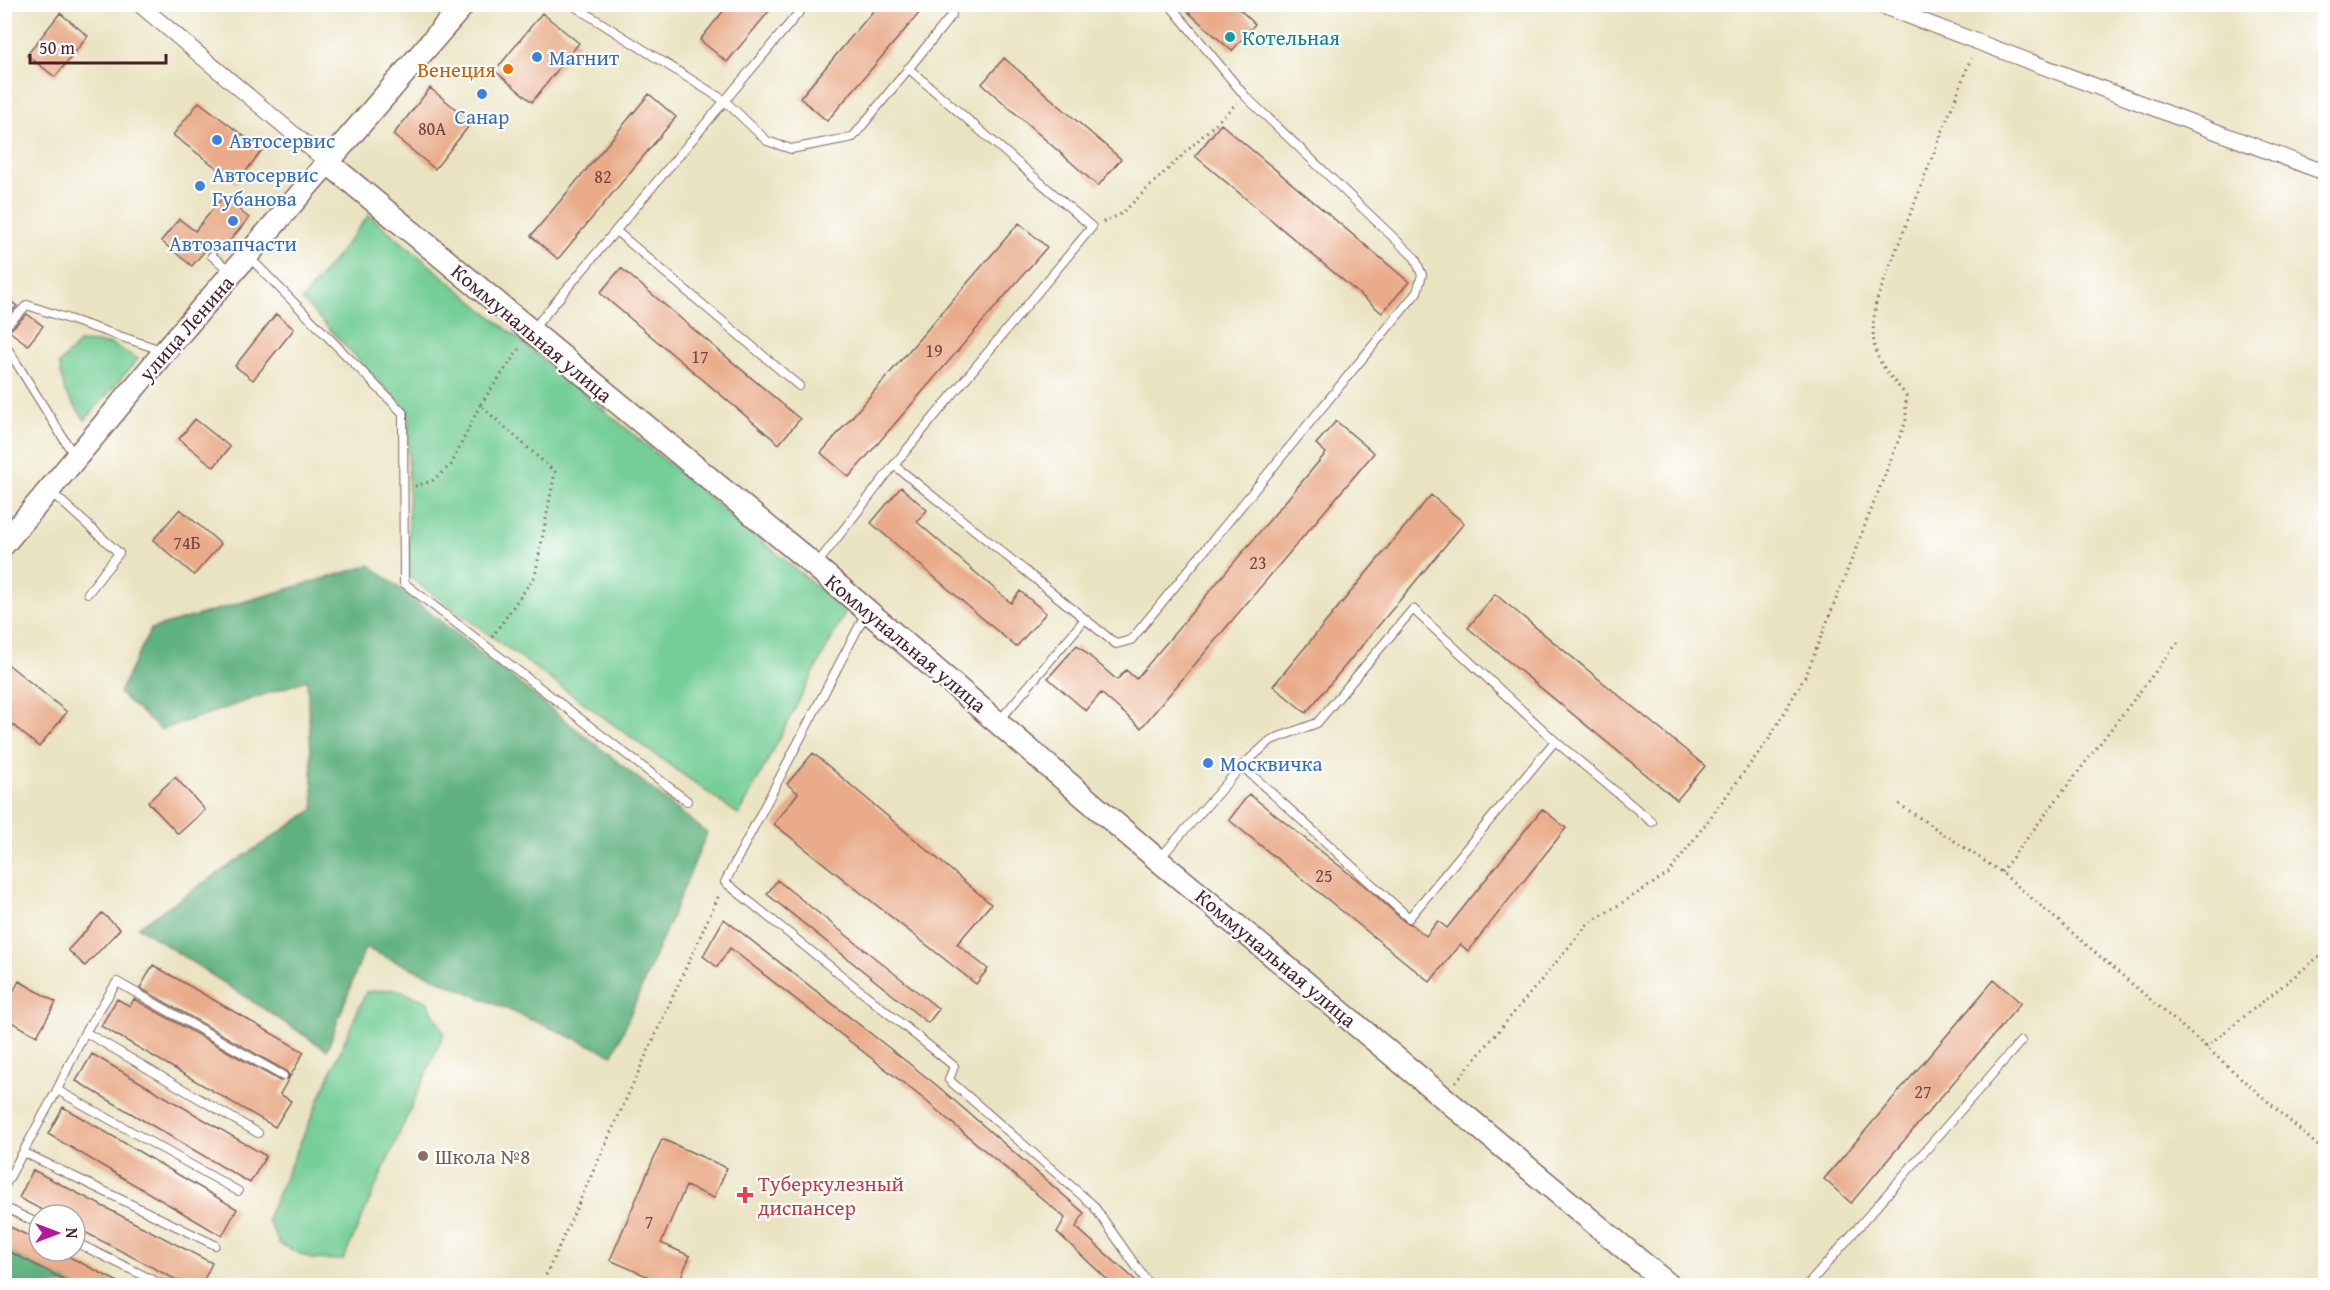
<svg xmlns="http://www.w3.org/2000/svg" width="2330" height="1290" font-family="'Gentium Book Plus',serif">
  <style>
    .green { fill: #74ce96; stroke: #5f7660; stroke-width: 1.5 }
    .forest { fill: #5fb17f; stroke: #546855; stroke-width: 1.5 }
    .building { fill: #e9ab89 }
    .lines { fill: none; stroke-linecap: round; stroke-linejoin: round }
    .lane-casing { stroke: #826460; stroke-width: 10 }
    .street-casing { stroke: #826460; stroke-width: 17 }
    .secondary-casing { stroke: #826460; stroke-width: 25 }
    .path { stroke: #826460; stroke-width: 3; stroke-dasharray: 1.5 4.5; stroke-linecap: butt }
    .lane { stroke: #fff; stroke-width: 8 }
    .street { stroke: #fff; stroke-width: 15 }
    .secondary { stroke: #fff; stroke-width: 22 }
    .culture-dot { fill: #0f9aa8; stroke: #fff; stroke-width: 2 }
    .shop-dot { fill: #3f7fe0; stroke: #fff; stroke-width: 2 }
    .food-dot { fill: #e8710a; stroke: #fff; stroke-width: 2 }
    .education-dot { fill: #8d6e63; stroke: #fff; stroke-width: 2 }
    .health-dot { fill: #e0444e; stroke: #fff; stroke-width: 2 }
    .labels { text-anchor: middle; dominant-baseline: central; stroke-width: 4.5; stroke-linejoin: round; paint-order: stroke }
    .number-label { font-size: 18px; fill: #724242 }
    .culture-label { font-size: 21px; fill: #0d838f; stroke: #fff; text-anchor: start }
    .shop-label { font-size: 21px; fill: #366cbe; stroke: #fff; text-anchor: start }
    .food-label { font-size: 21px; fill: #c56008; stroke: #fff; text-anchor: end }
    .street-label { font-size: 21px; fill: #4a1f2b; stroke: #fff }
    .education-label { font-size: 21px; fill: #785e54; stroke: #fff; text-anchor: start }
    .health-label { font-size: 21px; fill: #be3a42; stroke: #fff; text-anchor: start }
  </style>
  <rect width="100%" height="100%" fill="#fff"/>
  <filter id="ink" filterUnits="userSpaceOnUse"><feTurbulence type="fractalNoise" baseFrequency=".0167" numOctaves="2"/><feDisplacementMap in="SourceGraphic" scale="12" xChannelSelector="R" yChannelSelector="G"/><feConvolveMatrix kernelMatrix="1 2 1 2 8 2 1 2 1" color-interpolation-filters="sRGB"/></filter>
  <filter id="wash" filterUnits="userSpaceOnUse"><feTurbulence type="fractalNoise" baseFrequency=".008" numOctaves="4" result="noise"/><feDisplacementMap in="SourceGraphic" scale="24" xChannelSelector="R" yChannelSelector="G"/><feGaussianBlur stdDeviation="1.35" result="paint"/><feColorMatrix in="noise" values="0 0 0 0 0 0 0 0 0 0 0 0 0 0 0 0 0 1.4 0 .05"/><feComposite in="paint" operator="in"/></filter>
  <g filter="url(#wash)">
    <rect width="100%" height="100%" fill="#eae3c1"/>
    <path class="green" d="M369,215L846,611L739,815L409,577L408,412L302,300Z
      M80,342L111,344L138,359L85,420L65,392L59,364Z
      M394,989L427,1001L444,1033L343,1260L311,1259L280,1244L267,1219L366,992Z"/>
    <path class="forest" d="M370,565L707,833L613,1055L365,948L327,1050L138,927L314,809L307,680L161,730L119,693L151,629Z
      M5,1249L77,1285H5Z"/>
    <g id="blocks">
      <path class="building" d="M729,4H775L727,62L700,40Z
        M879,4H927L827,121L800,98Z
        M1179,4H1234L1255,24L1232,51Z
        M60,13L88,36L55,77L27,55Z
        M542,13L579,43L532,102L495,71Z
        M1004,58L1121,159L1098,186L982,84Z
        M430,88L472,122L435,169L393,135Z
        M649,94L676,117L558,259L531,236Z
        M199,102L262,150L237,183L173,135Z
        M1221,124L1409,282L1382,313L1195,156Z
        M223,197L249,218L222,250L212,242L192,266L161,241L179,219L195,231Z
        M1019,223L1047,247L849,477L821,453Z
        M621,268L800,419L779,444L600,293Z
        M4,296L17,306L4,319Z
        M27,314L43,326L28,345L9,331Z
        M276,314L294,329L253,380L235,366Z
        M195,419L230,447L214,467L179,439Z
        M1336,421L1374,453L1141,728L1101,693L1086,711L1048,678L1077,645L1117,680L1126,670L1136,679L1326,453L1316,444Z
        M901,487L927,510L917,522L1011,603L1020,591L1046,613L1016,647L871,523Z
        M1431,495L1464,523L1306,713L1273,686Z
        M180,509L221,544L194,575L153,540Z
        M1495,594L1705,766L1677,800L1468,628Z
        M4,661L67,712L39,747L13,725L4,734Z
        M813,753L991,904L957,944L988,969L976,984L774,824L798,793L787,784Z
        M175,777L205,810L178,834L148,802Z
        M1249,794L1371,891L1405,922L1411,924L1426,936L1438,921L1447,928L1542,809L1566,828L1468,951L1460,944L1430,982L1229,820Z
        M777,880L939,1009L928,1023L767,894Z
        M102,913L120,929L85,966L68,950Z
        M724,919L934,1083L1084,1213L1076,1227L1142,1286H1114L1057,1232L1065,1218L920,1096L730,948L717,967L703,956Z
        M153,965L304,1052L280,1094L291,1101L275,1127L101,1026L117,999L130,1006L134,999L280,1081L288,1079L289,1075L286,1071L140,988Z
        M1994,980L2021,1003L1851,1203L1824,1179Z
        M19,981L56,1002L37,1036L4,1018V1008Z
        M92,1054L266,1156L250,1183L76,1081Z
        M63,1107L237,1209L222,1236L48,1134Z
        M662,1139L727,1168L714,1198L686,1186L661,1243L690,1256L677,1286H669L610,1260Z
        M33,1170L212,1263L201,1286H188L75,1227V1215H52L19,1198Z
        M4,1224L39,1241V1251H58L126,1286H77L4,1249Z"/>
    </g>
  </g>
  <g filter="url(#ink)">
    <use href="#blocks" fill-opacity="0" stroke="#826460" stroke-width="1.5"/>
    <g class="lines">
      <g class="lane-casing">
        <path id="lane" d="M571,4L725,101L767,141L791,149L853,137L952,15
          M616,231L799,386
          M212,256L230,271
          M250,258L403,413L404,583L687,801
          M4,328L27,305L161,350
          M533,329L806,4
          M4,343L75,457
          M894,465L1116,644L1131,640L1417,292L1422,275L1415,258L1245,96L1169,4
          M50,491L119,553L88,593
          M816,565L894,465L1092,227L908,68
          M866,613L725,882L954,1066L949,1080L1093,1205L1150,1286
          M999,721L1085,619
          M1555,741L1652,822
          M1159,859L1242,766L1271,740L1317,723L1413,609L1555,741L1409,918L1242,766
          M85,1032L258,1133
          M57,1090L238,1191
          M23,1152L215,1245
          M4,1187L57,1090L85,1032L117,982L283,1076
          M4,1207L39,1224
          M75,1242L165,1286
          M1807,1286L2021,1041"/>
      </g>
      <g class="street-casing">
        <path id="street" d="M139,4L327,162
          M1877,4L2326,173"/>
      </g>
      <g class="secondary-casing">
        <path id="secondary" d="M327,162L815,566L1158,860L1670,1286
          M4,544L165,351L464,4"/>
      </g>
      <path class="path" d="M1103,222L1121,214L1237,103
        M415,486L432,481L451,465L480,405
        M492,637L535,576L555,472L480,405L520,348
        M1899,804L2001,872L2206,1047L2326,1153
        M2001,872L2179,641
        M2206,1047L2326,951
        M1456,1082L1588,924L1668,874L1769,739L1807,673L1906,421V395C1874,358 1869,351 1876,302L1971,58
        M541,1286L719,895"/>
      <use href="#lane" class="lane"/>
      <use href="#street" class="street"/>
      <use href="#secondary" class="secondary"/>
    </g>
  </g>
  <circle class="culture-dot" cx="1230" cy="37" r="6"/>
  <g class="shop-dot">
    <circle cx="537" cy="57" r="6"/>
    <circle cx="482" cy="94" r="6"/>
    <circle cx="217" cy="140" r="6"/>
    <circle cx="200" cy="186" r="6"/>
    <circle cx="233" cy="221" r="6"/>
    <circle cx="1208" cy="763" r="6"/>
  </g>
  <circle class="food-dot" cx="508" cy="69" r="6"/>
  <circle class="education-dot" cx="423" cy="1156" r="6"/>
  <path class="health-dot" d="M742 1186h6v6h6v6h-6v6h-6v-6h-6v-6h6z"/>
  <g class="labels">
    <g class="number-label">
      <text x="432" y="128">80А</text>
      <text x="603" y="176">82</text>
      <text x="934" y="350">19</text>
      <text x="700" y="356">17</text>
      <text x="187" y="542">74Б</text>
      <text x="1258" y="562">23</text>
      <text x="1324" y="875">25</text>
      <text x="1923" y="1091">27</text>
      <text x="649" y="1221">7</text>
    </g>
    <g class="culture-label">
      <text x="1242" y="37">Котельная</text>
    </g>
    <g class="shop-label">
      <text x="549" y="57">Магнит</text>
      <text x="482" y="116" text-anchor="middle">Санар</text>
      <text x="229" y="140">Автосервис</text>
      <text x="212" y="174">Автосервис<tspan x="212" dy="24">Губанова</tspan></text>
      <text x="233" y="243" text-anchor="middle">Автозапчасти</text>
      <text x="1220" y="763">Москвичка</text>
    </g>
    <g class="food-label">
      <text x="496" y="69">Венеция</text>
    </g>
    <g class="street-label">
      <text transform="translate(186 328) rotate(-49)">улица Ленина</text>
      <text transform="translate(532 333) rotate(40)">Коммунальная улица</text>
      <text transform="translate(906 643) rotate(40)">Коммунальная улица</text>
      <text transform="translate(1276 958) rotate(40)">Коммунальная улица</text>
    </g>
    <g class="education-label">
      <text x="435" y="1156">Школа №8</text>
    </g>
    <g class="health-label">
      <text x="758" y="1183">Туберкулезный<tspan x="758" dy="24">диспансер</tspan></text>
    </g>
  </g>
  <rect width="2330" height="1290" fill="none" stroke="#fff" stroke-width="24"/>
  <g transform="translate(57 1233) rotate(90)"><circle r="28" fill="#ffffff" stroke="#b7a5aa" stroke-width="1.5"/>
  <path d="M0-4.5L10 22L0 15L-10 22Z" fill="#b5179e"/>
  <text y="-9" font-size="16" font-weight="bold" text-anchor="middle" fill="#4a1f2b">N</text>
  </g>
  <path d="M30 54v9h136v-9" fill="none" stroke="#4a1f2b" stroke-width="3"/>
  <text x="39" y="54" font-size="18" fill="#4a1f2b" stroke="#ffffff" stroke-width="4.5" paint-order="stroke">50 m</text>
</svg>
